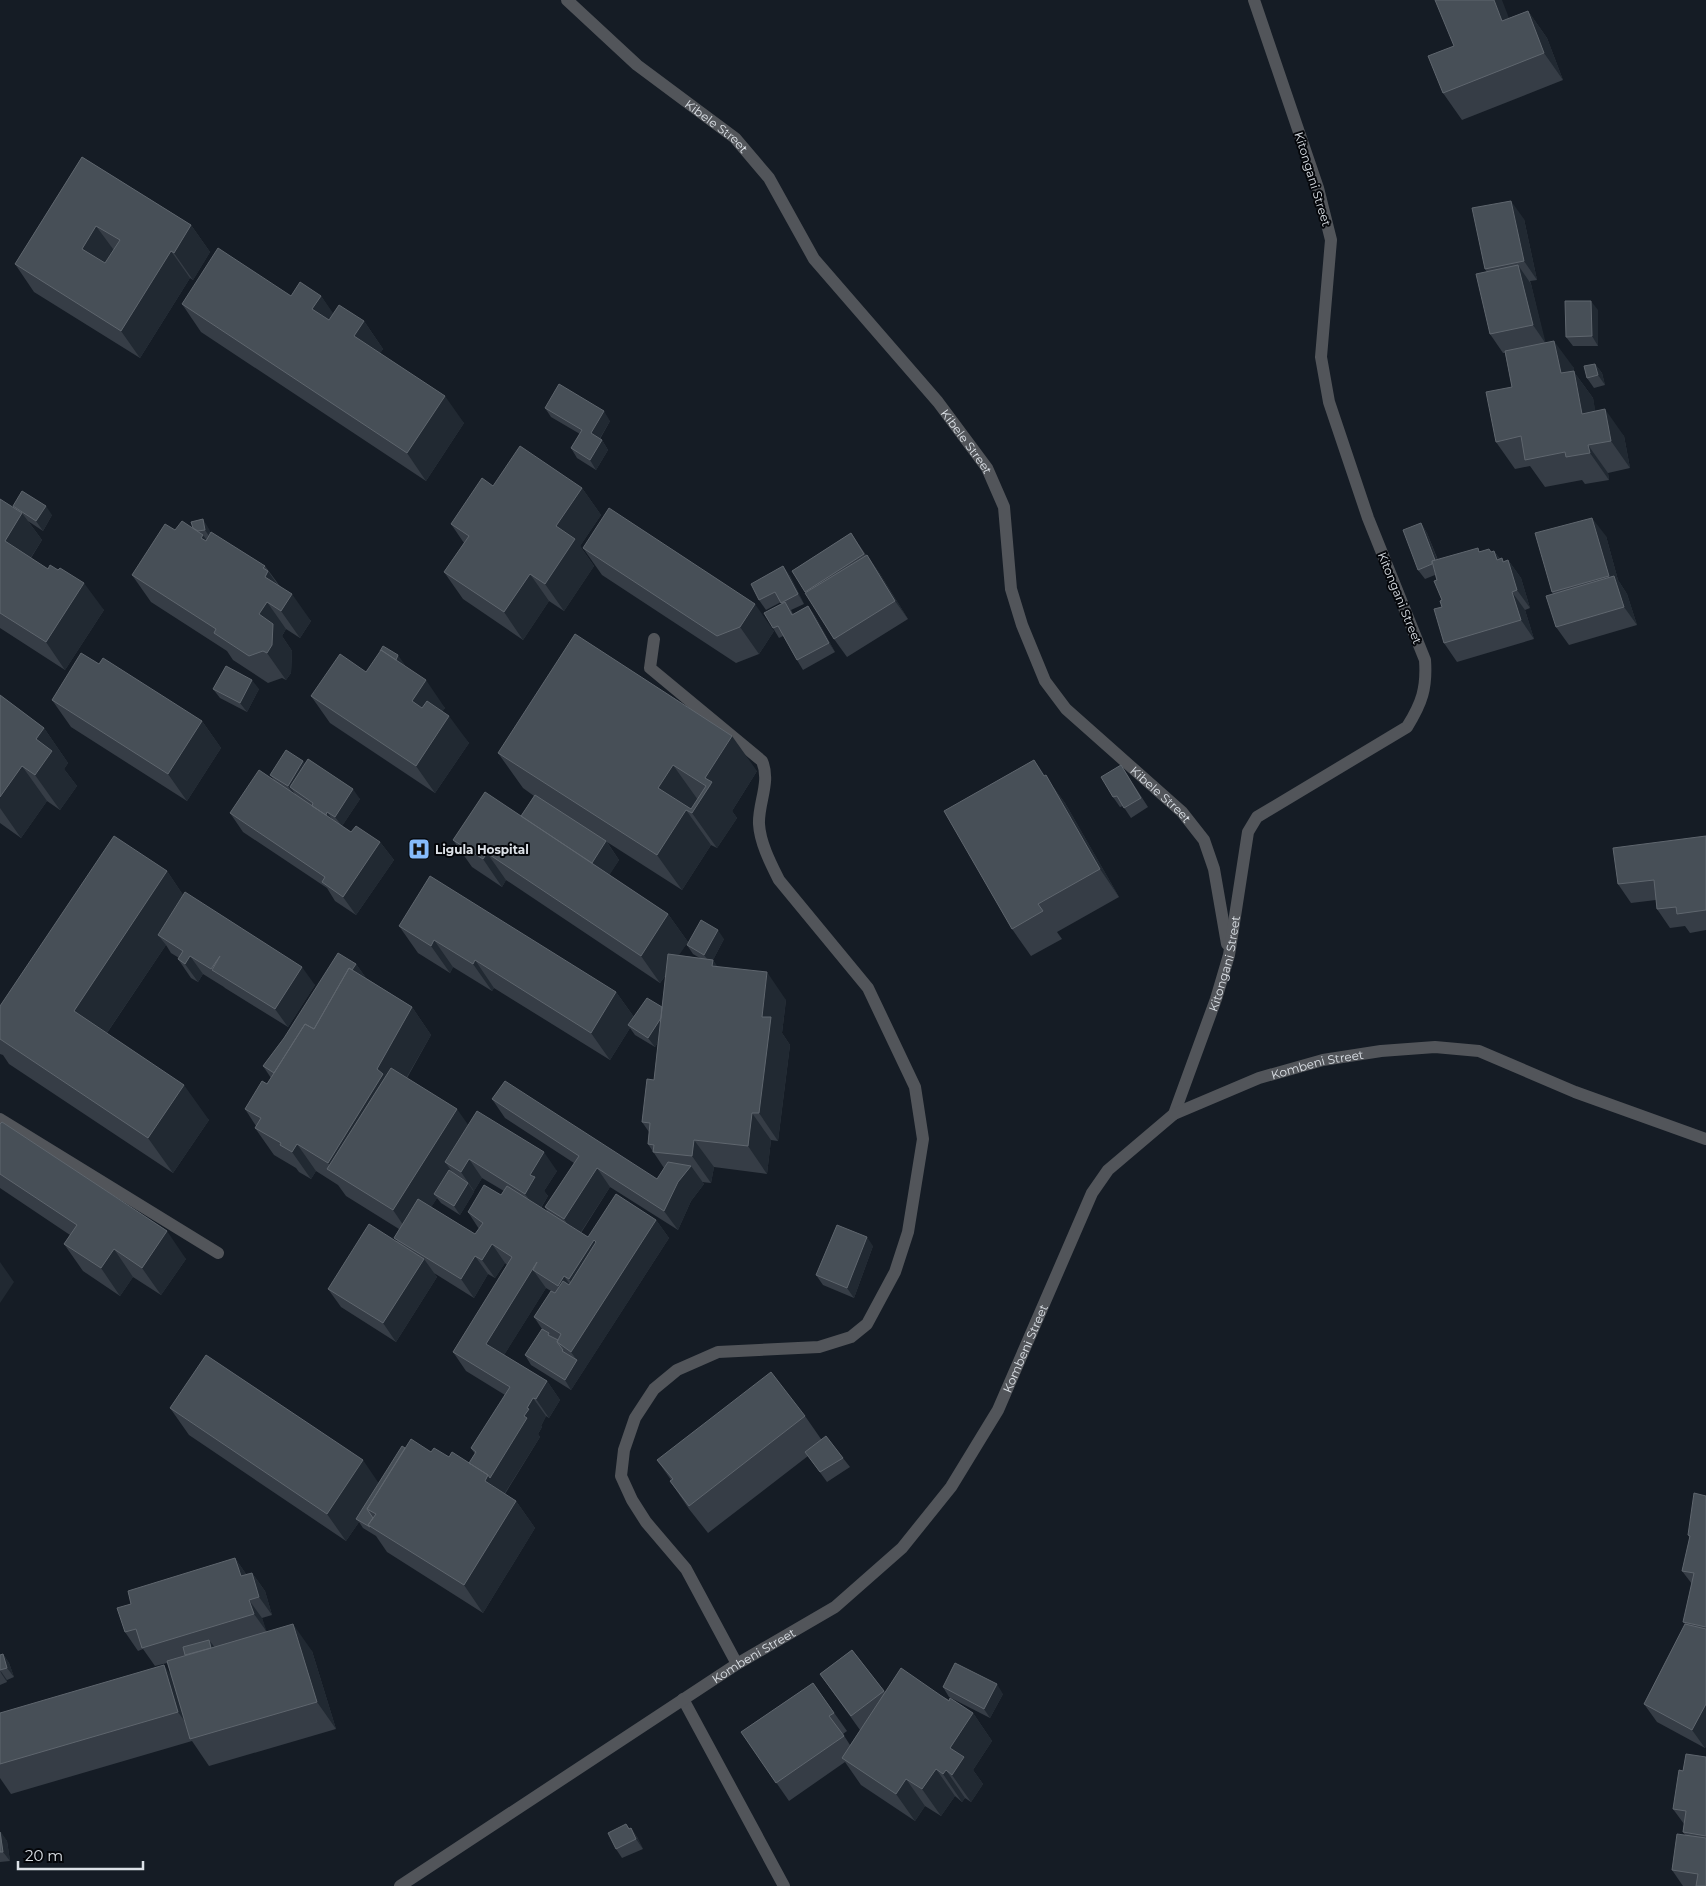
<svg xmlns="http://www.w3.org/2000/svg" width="1706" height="1886" font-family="Montserrat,sans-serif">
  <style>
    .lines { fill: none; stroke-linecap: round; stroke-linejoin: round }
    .service { stroke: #52555a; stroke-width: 12 }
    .minor { stroke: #52555a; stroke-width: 12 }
    .wall { fill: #363d46; fill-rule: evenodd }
    .shaded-wall { fill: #212932 }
    .building { fill: #474f57; stroke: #5f666e; fill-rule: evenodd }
    .labels { text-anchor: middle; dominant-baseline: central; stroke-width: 4; stroke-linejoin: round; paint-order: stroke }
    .street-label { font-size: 12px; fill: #dce1e7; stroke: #04060a }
    .poi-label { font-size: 12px; font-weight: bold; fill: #dce1e7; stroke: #04060a; text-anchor: start }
  </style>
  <rect width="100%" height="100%" fill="#151c25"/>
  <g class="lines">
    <path class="service" d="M654,639L650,668L762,761C771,782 758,803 759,824C760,843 771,864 779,880L868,988L915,1087L923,1139L908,1232L895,1272L867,1324L851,1337L819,1347L718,1352L677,1370L654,1389L635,1418L624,1450L621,1476L632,1500L646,1522L686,1569L737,1664
      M0,1119L218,1253"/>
    <g class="minor">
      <path id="s1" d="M567,0L637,65L735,138L769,178L814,259L938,402L987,468L1004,507L1011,589L1022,625L1045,681L1066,709L1182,812L1204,840L1214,869L1227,944"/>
      <path id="s2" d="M1174,1114L1216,999L1229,955L1248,832L1257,817L1407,727C1422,703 1427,688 1425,660L1368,518L1329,402L1321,357L1331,240L1318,188L1254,0"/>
      <path d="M683,1699L784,1886"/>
      <path id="s3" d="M400,1886L737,1664L835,1607L902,1548L951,1487L998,1410L1092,1193L1108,1170L1174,1114L1259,1078L1323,1060L1381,1051L1435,1047L1479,1051L1575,1092L1706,1139"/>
    </g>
  </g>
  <path class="wall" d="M1528,11L1547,38L1563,80L1462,120L1443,93L1454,46L1509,18Z
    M82,157L191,225L210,252L193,280L190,278L140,358L34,292L15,264Z
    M1524,219L1537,280L1530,281L1531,284L1545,343L1574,368V372L1593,398L1595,411L1624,436L1630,468L1608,473L1609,480L1585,484L1582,480L1545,487L1530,466L1515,469L1496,442L1512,387L1505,353H1503L1490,334L1487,272L1485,269Z
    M291,296H321L333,314L364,321L383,349L380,353L464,423L426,481L201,332L182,304Z
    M1598,310V346H1573L1566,337Z
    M1595,364L1602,373L1605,385L1594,388L1587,378Z
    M545,408L610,421L600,439L602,440L608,450L596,470L577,458L571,448L580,434L551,417Z
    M493,486L582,488L601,515L580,546L594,566L564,611L549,601L523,640L463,599L444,572L464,543L451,524Z
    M0,499L14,508L13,506L52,515L43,531L28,521L42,540L31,558L104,610L65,670L0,628Z
    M1421,523L1427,533L1438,560L1480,551L1492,552L1494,551L1500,559L1504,561L1508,560L1521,578L1530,608L1525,610L1534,639L1457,662L1444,643L1442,600L1435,575L1425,579L1418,570Z
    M193,528L209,529L210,534L265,566L279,585L311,621L300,638L286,629L282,636L292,651L291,673L286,680L282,678L268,683L233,660L227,651L151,602L132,575L175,530Z
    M851,533L866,555H867L880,574L908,619L847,657L834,639L806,593L792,571Z
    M1606,536L1618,580L1627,594L1637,625L1569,645L1556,627L1553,594L1552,592Z
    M583,548L774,631L759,654L736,663L602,575Z
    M783,566L790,576L804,604L791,610L793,614L808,606L815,616L835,652L803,670L797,660L783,636L779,638L773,628L782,604L781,602L766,610L759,600Z
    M99,664L202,721L221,748L187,801L71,727L52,700Z
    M405,665L404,666L445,708L442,711L469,743L435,793L330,723L311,696L366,672Z
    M213,689H259L247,712L220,698Z
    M0,695L44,728L68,763L64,769L77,786L60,810L47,801L21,838L0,823Z
    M498,753L757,771L732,811L737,818L717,848L711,845L682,890L607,842L619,860L609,875L668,914L688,942L678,955L700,958L693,954L687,945L724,939L713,960L717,967L786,1000L782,1033L790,1045L778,1141L771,1140L767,1174L714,1167L711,1183L702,1182L704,1184L691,1201L678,1230L610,1187L581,1233L588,1237L656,1220L669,1238L571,1390L531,1365L525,1355L542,1329L534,1317L551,1291L546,1288L504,1355L547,1381L560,1400L549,1418L546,1416L541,1426L542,1427L538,1434L540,1437L505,1494L516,1501L535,1528L483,1613L387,1552L376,1536L363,1528L359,1522L346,1541L189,1435L170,1408L379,1483L405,1448L431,1452L469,1463L475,1454L471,1448L505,1395L466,1371L453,1352L507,1265L505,1263L495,1278L488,1274L474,1298L434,1273L437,1277L396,1342L341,1307L328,1289L397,1241L394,1238L399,1229L346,1196L338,1185L316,1171L311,1179L299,1172L296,1168L274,1155L255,1128L256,1126L245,1109L267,1084L271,1078L263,1066L356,964L366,978L412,1007L431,1035L407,1078L468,1125L557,1171L544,1191L548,1196L541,1208L548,1212L545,1207L574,1163L505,1118L492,1099L657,1179L664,1168L648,1144L649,1132L642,1122L654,1080L658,1042L655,1047L635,1035L630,1028L610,1060L494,988L492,991L453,967L450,973L418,953L399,926L616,992L634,1017L662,1007L666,975L660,983L506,880L502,887L472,867L453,840L521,816L534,796L523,788ZM482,1178L504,1191L501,1195L468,1212L479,1229L475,1234L431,1207L437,1198L441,1203L460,1215L474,1192L472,1190L474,1191Z
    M303,761L305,764L360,799L342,826L351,832L380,842L394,860L356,915L335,901L327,888L243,832L230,813L274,780L270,775Z
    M1121,765L1148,807L1131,818L1123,806L1120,807L1113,797Z
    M1045,776L1065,803L1119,897L1057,932L1062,939L1031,956L1012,929Z
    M1706,836V930L1690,933L1685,926L1670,928L1657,909L1656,900L1631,903L1618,884Z
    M167,871L183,895L315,985L288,1027L225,988L224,987L203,974L198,982L191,978L178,959L179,958L171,953L166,945L107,1033L209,1120L173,1173L9,1064L3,1055L0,1054V1006Z
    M0,1124L186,1259L161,1295L133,1277L120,1296L83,1271L64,1244L70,1235L0,1188Z
    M873,1246L854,1298L823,1285L816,1275Z
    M805,1416L821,1439L843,1458L850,1467L827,1482L808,1456L708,1533L689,1509L670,1481L671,1480L657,1460Z
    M1706,1496V1746L1705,1748L1657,1722L1644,1704L1685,1624L1683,1622L1692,1584L1682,1571L1690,1538L1688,1535Z
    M235,1558L246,1574L252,1573L265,1591L272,1615L262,1618L266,1631L312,1651L336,1729L209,1766L192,1741L11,1794L0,1778V1713L171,1674L167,1663L155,1666L143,1649L138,1651L125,1632L131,1604Z
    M852,1650L885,1692L940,1695L973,1713L992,1741L973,1770L983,1784L971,1802L965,1798L962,1802L955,1796L941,1816L925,1806L915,1821L861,1785L845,1762L789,1801L741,1732L813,1683L847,1731L843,1734L850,1745L860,1730L820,1674Z
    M3,1654L9,1663L14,1677L7,1680V1682L0,1685V1655Z
    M943,1687L1003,1694L990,1718L949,1697Z
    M1706,1757V1886H1683L1672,1870L1685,1835L1683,1832L1684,1824L1673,1809L1683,1771Z
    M626,1824L629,1828H631L637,1837L643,1849L622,1858L616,1849Z
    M0,1832L7,1841L10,1861L0,1862Z"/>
  <path class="shaded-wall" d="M1494,0H1502L1521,49L1502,21Z
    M1528,11L1547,38L1563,80L1544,53Z
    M1511,201L1524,219L1537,280L1524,261Z
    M191,225L210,252L193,280L174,253Z
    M96,226L116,253L101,276L82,249Z
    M171,251L190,278L140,358L121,331Z
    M1518,265L1531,284L1546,344L1533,325Z
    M321,296L340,323L331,336L312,309Z
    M1591,301L1598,310V346L1592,336Z
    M364,321L383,349L373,363L354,336Z
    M1554,341L1574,368V372L1593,398L1601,441L1582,414L1561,373Z
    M1595,364L1602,373L1605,385L1598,375Z
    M445,396L464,423L426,481L407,453Z
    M1605,409L1624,436L1630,468L1611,441Z
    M604,411L610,421L597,443L591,433Z
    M602,440L608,450L596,470L590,460Z
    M1588,445L1608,473L1609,480L1590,453Z
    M582,488L601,515L580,546L594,566L564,611L545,584L556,526Z
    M46,506L52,515L43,531L36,521Z
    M22,513L42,540L24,568L5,541Z
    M1592,518L1606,536L1618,580L1627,594L1637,625L1624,607L1619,591L1609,576Z
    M203,519L209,529L211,539L205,530Z
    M1421,523L1427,533L1442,572L1436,563Z
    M203,535L222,562L201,538Z
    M1489,549L1497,559L1494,551L1507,570L1510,578L1491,552Z
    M867,555L880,574L908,619L895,601Z
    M1502,558L1512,573L1508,560L1521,578L1530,608L1517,590L1503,562Z
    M783,566L790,576L804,604L798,594Z
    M268,571L287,598L265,577Z
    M530,574L549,601L523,640L504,612Z
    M84,583L104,610L65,670L46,642Z
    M1512,592L1525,610L1534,639L1521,620Z
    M292,594L311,621L300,638L281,611Z
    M267,602L286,629L282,636L292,651L291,673L286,680L267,653L259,614Z
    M755,604L774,631L759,654L740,627Z
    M808,606L815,616L835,652L829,643Z
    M398,655L405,665L397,679L391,669Z
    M252,680L259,689L247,712L240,703Z
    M426,680L445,708L431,728L412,701Z
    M449,716L469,743L435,793L416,766Z
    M202,721L221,748L187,801L168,774Z
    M44,728L68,763L64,769L77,786L60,810L35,775L36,739Z
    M732,736L757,771L732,811L737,818L717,848L692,813L711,785L705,778Z
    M1034,760L1065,803L1119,897L1100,869Z
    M303,761L310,771L290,787L295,794L294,795L288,786Z
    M673,765L698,800L690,812L686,810L711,845L682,890L657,855L658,788Z
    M22,766L47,801L21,838L0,808V797Z
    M353,789L360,799L342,826L335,817Z
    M327,812L334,822L324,818Z
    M606,841L619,860L605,882L592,863Z
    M380,842L394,860L356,915L343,897Z
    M487,853L506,880L502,887L483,859Z
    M167,871L191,907L158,935L166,945L98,1046L74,1011Z
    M668,914L688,942L660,983L641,956Z
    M718,930L724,939L713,960L732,987L711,964L704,955Z
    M434,940L453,967L450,973L431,946Z
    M190,956L203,974L198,982L185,964Z
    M475,960L494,988L492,991L473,964Z
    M356,964L369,982L335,996Z
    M302,967L315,985L288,1027L275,1009Z
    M767,972L786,1000L782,1033L790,1045L778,1141L759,1113L762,1017Z
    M616,992L636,1020L628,1025L630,1028L610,1060L591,1033Z
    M412,1007L431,1035L397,1094L336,1174L328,1163L377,1069Z
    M666,1010L672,1019L655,1047L648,1038Z
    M184,1085L209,1120L173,1173L148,1138Z
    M457,1109L476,1136L445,1162L453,1173L434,1194L437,1198L412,1238L393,1210Z
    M752,1113L771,1140L767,1174L748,1146Z
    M694,1140L714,1167L711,1183L692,1156Z
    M297,1144L316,1171L311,1179L292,1152Z
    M544,1152L557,1171L544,1191L548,1196L538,1212L525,1194L530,1175Z
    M469,1159L482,1178L474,1191L461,1172Z
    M691,1166L704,1184L691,1201L678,1230L664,1211L678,1182Z
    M597,1168L610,1187L577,1238L564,1219Z
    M468,1183L474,1192L460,1215L454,1206Z
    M656,1220L669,1238L584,1370L571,1352Z
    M167,1231L186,1259L161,1295L142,1268Z
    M867,1237L873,1246L854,1298L847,1288Z
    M594,1240L607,1259L582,1298L569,1279Z
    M492,1244L505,1263L495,1278L482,1260Z
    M114,1249L133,1277L120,1296L101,1268Z
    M475,1256L488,1274L474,1298L461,1279Z
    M424,1259L437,1277L396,1342L383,1323Z
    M0,1262L14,1282L0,1303Z
    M537,1262L533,1270L546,1288L499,1363L486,1344Z
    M564,1276L577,1295L571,1304L558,1286Z
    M577,1360L584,1370L571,1390L565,1380Z
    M547,1381L560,1400L549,1418L536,1399Z
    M533,1398L546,1416L541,1426L542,1427L538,1434L540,1437L503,1496L485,1481L524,1416L527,1408Z
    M363,1460L382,1488L356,1519L359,1522L346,1541L327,1514Z
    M516,1501L535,1528L483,1613L464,1585Z
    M235,1558L248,1577L241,1576Z
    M252,1573L265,1591L272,1615L259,1597Z
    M249,1600L262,1618L267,1632L254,1614Z
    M293,1624L312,1651L336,1729L317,1702Z
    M209,1640L216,1649V1664Z
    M3,1654L9,1663L14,1677L7,1668Z
    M164,1665L183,1692L196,1737L178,1712Z
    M0,1670L7,1680V1682L1,1673Z
    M997,1684L1003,1694L990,1718L984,1709Z
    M1706,1704V1746L1705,1748L1692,1730Z
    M973,1713L992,1741L973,1770L983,1784L971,1802L952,1775L950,1748Z
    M936,1769L955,1796L941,1816L922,1789Z
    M946,1770L965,1798L962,1802L943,1774Z
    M906,1779L925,1806L915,1821L896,1794Z
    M631,1828L637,1837L643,1849L636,1839Z
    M1,1832L7,1841L10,1861L3,1852Z"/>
  <path class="building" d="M1435,0H1494L1502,21L1528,11L1544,53L1443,93L1428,56L1454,46Z
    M82,157L191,225L174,253L171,251L121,331L15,264ZM96,226L120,240L105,263L82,249Z
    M1511,201L1524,261L1485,269L1472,208Z
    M218,248L291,296L300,282L321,296L312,309L329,320L339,305L364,321L354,336L445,396L407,453L182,304Z
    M1518,265L1533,325L1490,334L1476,274Z
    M1565,301H1591L1592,336L1566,337Z
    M1554,341L1561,373L1574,371L1582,414L1605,409L1611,441L1588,445L1590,453L1566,457L1565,452L1525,460L1521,436L1496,442L1486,392L1512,387L1505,351Z
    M1595,364L1598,375L1587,378L1584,366Z
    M559,384L604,411L591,433L602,440L590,460L571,448L582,430L545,408Z
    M520,446L582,488L556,526L575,539L545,584L530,574L504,612L444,572L469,536L451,524L482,478L493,486Z
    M22,491L46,506L36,521L13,506Z
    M0,499L22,513L5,541L48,569L50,565L58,570L60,568L84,583L46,642L0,613Z
    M609,508L755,604L740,627L717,636L583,548Z
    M1592,518L1609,576L1552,592L1535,533Z
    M203,519L205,530L198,531L193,528L191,522Z
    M182,521L203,535L201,538L206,541L211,532L265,566L263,568L268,571L265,577L292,594L281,611L267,602L259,614L273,624L272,645L267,653L263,651L249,656L214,633L216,629L132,575L165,524L175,530Z
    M1421,523L1435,560L1432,561V564L1418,570L1403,530Z
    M851,533L864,554L805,592L792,571Z
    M1478,548L1479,552L1489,549L1491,552L1494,551L1497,560L1502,558L1503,562L1508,560L1517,590L1512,592L1521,620L1444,643L1434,609L1442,607L1440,601L1442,600L1434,581L1437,580L1432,561Z
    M867,555L895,601L834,639L805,593Z
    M783,566L798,594L781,603L775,592L759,600L751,584Z
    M1614,576L1624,607L1556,627L1546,596Z
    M785,602L792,615L808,606L829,643L797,660L778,626L773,628L764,613Z
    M575,634L732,736L705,778L712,782L692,813L686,810L657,855L498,753ZM673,765L706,786L691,809L658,788Z
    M383,646L398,655L396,660L381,650L380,651Z
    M381,650L426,680L412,701L422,708L427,701L449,716L416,766L311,696L340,654L366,672Z
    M81,653L99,664L103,658L202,721L168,774L52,700Z
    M226,666L252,680L240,703L213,689Z
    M0,695L44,728L36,739L52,751L35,775L22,766L0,797Z
    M286,750L303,761L288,786L270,775Z
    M308,759L353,789L335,817L327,812L326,815L312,806L313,803L290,787Z
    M1034,760L1044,776L1046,775L1100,869L1038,904L1043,911L1012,929L944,811Z
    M1121,765L1141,798L1124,808L1117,796L1113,797L1101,777Z
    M259,770L351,832L356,826L380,842L343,897L322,882L325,877L230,813Z
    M485,792L668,914L641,956L487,853L483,859L453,840Z
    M535,795L606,841L592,863L521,816Z
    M114,836L167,871L74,1011L184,1085L148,1138L0,1039V1006Z
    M1706,836V910L1677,914L1676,907L1657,909L1654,880L1618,884L1613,848Z
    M430,876L616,992L591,1033L475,960L473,964L434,940L431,946L399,926Z
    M185,892L302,967L275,1009L212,970L220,956L211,969L190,956L185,964L178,959L183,951L158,935Z
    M701,920L718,930L704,955L687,945Z
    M338,953L356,964L352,970L349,968L314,1029L305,1024L274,1073L263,1066L284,1038Z
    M668,954L713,960L712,966L767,972L762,1017H771L759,1113H752L748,1146L694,1140L692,1156L653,1152L654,1145L648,1144L650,1123L642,1122L647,1079L654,1080Z
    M349,968L412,1007L377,1069L383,1074L328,1163L297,1144L292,1152L280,1145L281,1143L255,1128L261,1118L245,1109L262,1081L267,1084L305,1024L314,1029Z
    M647,998L662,1007L661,1018L648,1038L628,1025Z
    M391,1068L457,1109L393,1210L327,1169Z
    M505,1081L657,1179L668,1162L691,1166L678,1182L664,1211L597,1168L564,1219L545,1207L579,1156L492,1099Z
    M477,1111L544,1152L530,1175L535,1177L525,1194L469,1159L461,1172L445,1162Z
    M2,1122L167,1231L142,1268L114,1249L101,1268L64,1244L77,1225L0,1174V1124Z
    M449,1170L468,1183L454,1206L434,1194Z
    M484,1185L501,1195L507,1186L588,1237L616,1194L656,1220L571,1352L557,1342L561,1334L534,1317L551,1291L555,1293L563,1281L569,1285L596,1242L594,1240L569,1279L564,1276L558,1286L533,1270L537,1262L486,1344L547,1381L536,1399L533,1398L527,1408L529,1409L524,1416L527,1418L490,1478L488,1475L469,1463L476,1452L471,1448L510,1387L453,1352L512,1257L492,1244L482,1260L475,1256L461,1279L394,1238L418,1199L475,1234L483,1223L468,1212Z
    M369,1224L424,1259L383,1323L328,1289Z
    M837,1225L867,1237L847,1288L816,1275Z
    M542,1329L549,1333L548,1335L558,1340L557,1342L563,1350L562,1351L577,1360L565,1380L525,1355Z
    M206,1355L363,1460L327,1514L170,1408Z
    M771,1372L805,1416L689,1506L670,1481L673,1479L657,1460Z
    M826,1436L843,1458L820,1472L805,1452Z
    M411,1439L431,1452L434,1448L449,1457L452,1452L488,1475L485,1481L516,1501L464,1585L368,1525L376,1514L367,1509Z
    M402,1446L405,1448L367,1509L373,1518L368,1525L370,1527L356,1519Z
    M1694,1493L1706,1496V1627L1683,1622L1694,1573L1682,1571L1690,1536L1688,1535Z
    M235,1558L241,1576L252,1573L259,1597L249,1600L254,1614L142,1648L136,1629L125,1632L117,1608L131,1604L128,1591Z
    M293,1624L317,1702L190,1739L167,1661Z
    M1685,1624L1706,1629V1704L1692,1730L1644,1704Z
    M209,1640L211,1648L185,1655L183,1647Z
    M852,1650L884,1691L851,1716L820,1674Z
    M3,1654L7,1668L0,1670V1655Z
    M955,1663L997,1684L984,1709L943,1687Z
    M164,1665L178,1712L0,1764V1713Z
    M901,1668L940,1695L949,1701L950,1698L973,1713L950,1748L964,1757L952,1775L946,1770L943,1774L936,1769L922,1789L906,1779L896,1794L842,1758Z
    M813,1683L834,1713L829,1716L844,1736L776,1783L741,1732Z
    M1686,1754L1706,1757V1836L1683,1832L1686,1811L1673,1809L1679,1770L1683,1771Z
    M626,1824L629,1829L631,1828L636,1839L616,1849L608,1833Z
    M0,1832L3,1852H0Z
    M1677,1834L1706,1838V1886H1696L1698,1874L1672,1870Z"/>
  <defs>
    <g id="hospital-square" transform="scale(1.125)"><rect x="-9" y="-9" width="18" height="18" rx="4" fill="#86bbfb" stroke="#04060a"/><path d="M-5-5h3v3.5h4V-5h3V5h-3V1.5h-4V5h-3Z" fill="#111"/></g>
  </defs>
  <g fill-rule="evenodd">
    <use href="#hospital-square" x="419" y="849"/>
  </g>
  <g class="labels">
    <g class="street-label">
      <text stroke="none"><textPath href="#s1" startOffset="196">Kibele Street</textPath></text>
      <text transform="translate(1313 179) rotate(73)">Kitongani Street</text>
      <text stroke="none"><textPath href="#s1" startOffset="601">Kibele Street</textPath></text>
      <text transform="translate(1400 598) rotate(68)">Kitongani Street</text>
      <text stroke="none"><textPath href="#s1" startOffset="1020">Kibele Street</textPath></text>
      <text stroke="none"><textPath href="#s2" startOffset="159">Kitongani Street</textPath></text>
      <text stroke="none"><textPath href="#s3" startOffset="1278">Kombeni Street</textPath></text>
      <text stroke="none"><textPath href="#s3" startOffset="842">Kombeni Street</textPath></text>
      <text stroke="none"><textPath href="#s3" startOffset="422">Kombeni Street</textPath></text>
    </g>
    <g class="poi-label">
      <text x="435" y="849">Ligula Hospital</text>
    </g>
  </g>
  <path d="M18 1861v8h125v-8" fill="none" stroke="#dce1e7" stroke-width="2.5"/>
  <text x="25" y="1861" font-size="15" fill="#dce1e7" stroke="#04060a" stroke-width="4" paint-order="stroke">20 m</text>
</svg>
